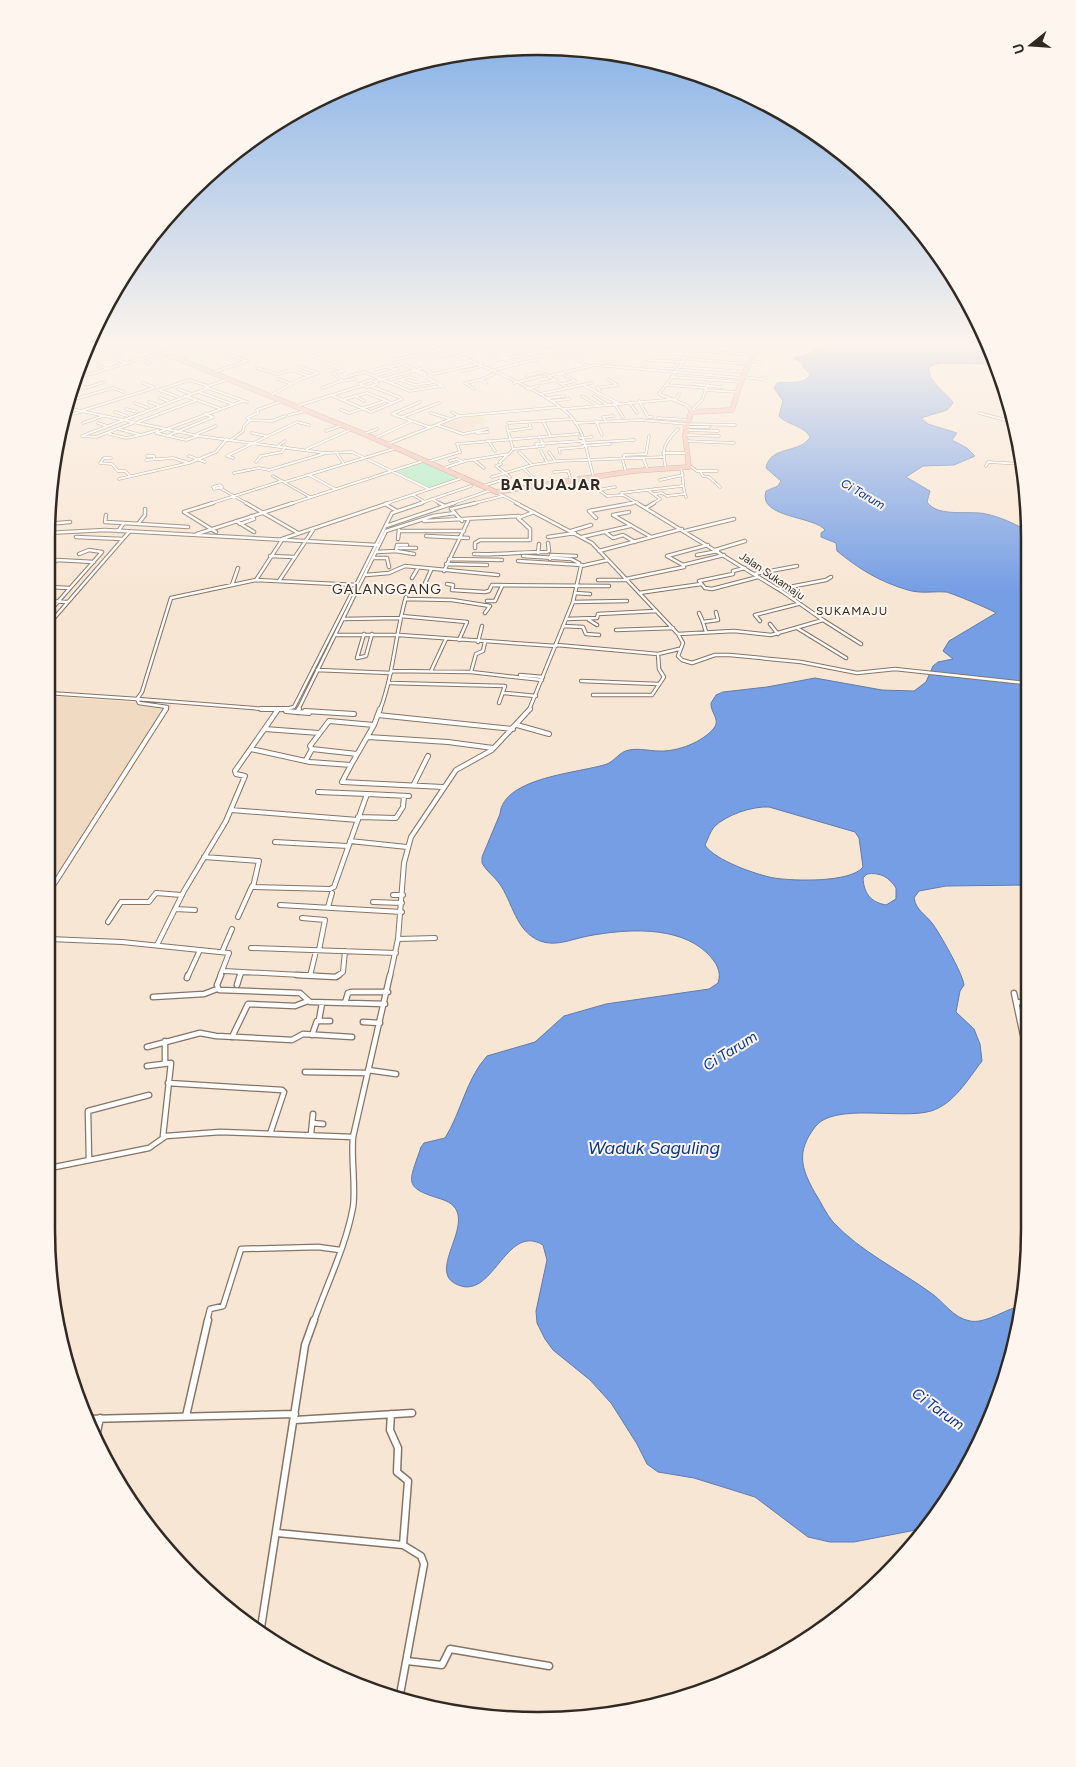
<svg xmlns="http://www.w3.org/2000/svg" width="1076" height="1767" font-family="Figtree,sans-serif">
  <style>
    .built { fill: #f1dac2 }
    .green { fill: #a9edc3 }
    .water { fill: #759ee5; stroke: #617bab; fill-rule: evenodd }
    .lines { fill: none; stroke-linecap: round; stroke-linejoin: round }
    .street-far4-casing { stroke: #857566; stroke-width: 3 }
    .street-far3-casing { stroke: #857566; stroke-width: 4.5 }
    .street-far2-casing { stroke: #857566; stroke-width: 6 }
    .street-far1-casing { stroke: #857566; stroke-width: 7 }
    .street-casing { stroke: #857566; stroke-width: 9 }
    .highway-casing { stroke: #ae8c80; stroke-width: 5.5 }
    .street-far4 { stroke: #fff; stroke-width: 2 }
    .street-far3 { stroke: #fff; stroke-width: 2.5 }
    .street-far2 { stroke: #fff; stroke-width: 4 }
    .street-far1 { stroke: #fff; stroke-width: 4.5 }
    .street { stroke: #fff; stroke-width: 6 }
    .highway { stroke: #f2c0b2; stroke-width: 4.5 }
    .labels { text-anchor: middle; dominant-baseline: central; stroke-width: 4; stroke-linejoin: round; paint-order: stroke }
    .far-street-label { font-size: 11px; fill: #312a23; stroke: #fdf5ee }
    .far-water-label { font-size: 12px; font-style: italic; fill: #083688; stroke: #fdf5ee }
    .far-neighbourhood-label { font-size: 12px; letter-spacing: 1px; fill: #312a23; stroke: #fdf5ee }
    .far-quarter-label { font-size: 14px; letter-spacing: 1px; fill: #312a23; stroke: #fdf5ee }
    .water-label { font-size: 15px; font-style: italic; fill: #083688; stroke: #fdf5ee }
    .far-district-label { font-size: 16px; font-weight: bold; letter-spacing: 1px; fill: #312a23; stroke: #fdf5ee }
    .near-water-label { font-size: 18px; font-style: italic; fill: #083688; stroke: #fdf5ee }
    .rim { fill: none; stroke: #312a23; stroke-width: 2.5 }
  </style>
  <rect width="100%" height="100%" fill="#f8e6d4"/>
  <path class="built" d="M479,415L489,422L473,426L476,429L460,432L438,424Z
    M48,696L172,705L49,894Z"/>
  <path class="green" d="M427,461L462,478L430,489L395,472Z"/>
  <path class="water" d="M825,345H988L995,361L988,364L939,363L929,367C927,383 950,395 953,403L947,410L921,418L928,424L957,433L952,440L967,448L975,456L954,465L923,466L906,477L930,491L927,502C938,518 969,510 986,514C1000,517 1013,523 1026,530L1027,885L946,886L919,891L914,898C916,910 925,914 932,923C939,932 963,974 964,985L960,991L956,1012L974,1029L980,1044L982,1061C968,1079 954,1104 931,1111C902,1120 833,1102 815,1127C796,1152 801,1168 815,1193C821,1202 826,1214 833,1222C861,1252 898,1269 931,1293C944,1302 953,1318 970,1321C985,1324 1004,1310 1020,1306L1004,1387L947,1502L926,1528L854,1542H830L808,1537L755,1497L694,1478L658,1472L647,1464L637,1444L611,1403L590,1380L553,1350L545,1339L537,1323L536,1311L547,1260L543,1245C505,1222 493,1303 456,1284C424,1269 487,1213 441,1199C402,1187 409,1183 421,1147L424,1143L445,1138C461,1113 466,1079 487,1056L535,1042L564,1016L606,1004L709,989L718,983C722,971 716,962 707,953C678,925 625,929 588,936C572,939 556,947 540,941C515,931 513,902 499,883C494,876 486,871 482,863V857L500,814C503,777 580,773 607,764C616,760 619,752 629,750C640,748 649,751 659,751C677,752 703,742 714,728C721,720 710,712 711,703L716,695L723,692L767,687L815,678L882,690L914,691L926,682L933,666L938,662L953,659L943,651L949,641L996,613C992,610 952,593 946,592C933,591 921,594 908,590C880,582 859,569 837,551L836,543L821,537V533L825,530C815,516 757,518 766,491L778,486L781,481L766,468C770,445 801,454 810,437C805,426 787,425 779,416L783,401L774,388L777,383C788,381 805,386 810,374L804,368L802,363L794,358L809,354ZM769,807L855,832L859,838L863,867C851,883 793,881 774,878C757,875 714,860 705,845C708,839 710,832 714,827C726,815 752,806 769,807ZM867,874C880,872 889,877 896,888V899L886,905C870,902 864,893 863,878Z"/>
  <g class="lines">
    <g class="street-far4-casing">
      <path id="street-far4" d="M344,345L308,353L344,371
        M428,345C461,356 554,393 574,420C586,436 588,460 594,478
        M469,345L475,346
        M483,345H490
        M584,345L600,353
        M612,345L614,346
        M617,345L624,349
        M566,348L575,353L593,350
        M738,348L759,350
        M550,350L568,361
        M560,350L588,366
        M692,350L753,355
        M105,351L109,345
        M447,351L468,345
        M489,352L518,364L491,371
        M441,356L450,354
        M672,357L686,358
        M686,358L659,394L686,405L692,411
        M140,359L150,363
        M165,359L175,357
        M461,359L474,355
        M689,359L748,364
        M118,360L127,363
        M393,360L441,350
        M498,360L578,345
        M750,361L762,362
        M518,364L539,359
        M97,365L108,369
        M644,367L650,360L683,362
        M680,367L745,372
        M257,368L277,374L291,370L309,376
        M658,368L673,369
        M376,369L403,364L426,374L424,376
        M413,370L444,387
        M343,371L333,373L342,381L355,379
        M463,371L480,367
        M214,372L247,361L219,351L235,345
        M561,373L575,381L562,384
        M349,376L364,372L410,391L441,386
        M374,376L398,369L390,368
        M526,376L541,372L568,388
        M549,376L595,365L742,378
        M672,377L741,382
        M743,377L762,379L766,377
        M73,379L164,352
        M278,379L292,384
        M371,380L378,384L367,387L359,384Z
        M400,380L415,385L435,382
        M376,381L423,368L434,374L482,363
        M72,383L85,388L105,382
        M143,383L153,387
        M390,383L410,377L416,379
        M486,383L480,380L494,374
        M514,383L542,376
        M541,383L556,380
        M692,384L721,387
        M583,385L618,403
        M666,385L706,388
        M205,387L229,379
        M373,387L399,397
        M208,388L247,402
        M322,388L341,381
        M178,389L189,393
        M474,389L465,383L480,380
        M527,389L538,386
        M159,390L189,380L208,386
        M159,390L178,397
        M705,390L738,392
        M600,391L597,388L617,385L608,379
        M199,392L232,404
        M540,394L591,383
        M271,395L301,379L318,373L300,367
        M331,395L371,412L402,399L399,397
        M185,396L219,408
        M355,396L364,401
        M582,396L597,405
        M594,396L606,404
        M160,398L168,401
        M548,398L564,396
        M342,400L367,393L392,403
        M68,401L113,388L124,392
        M552,401L569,399
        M639,401L648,417H652
        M149,402L158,405
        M420,402L392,414L429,427
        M629,402L637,413
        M135,403L148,408
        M614,403L623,417
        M297,406L361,386
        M67,408L199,436L325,453L352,452L429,489
        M126,409L137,412
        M564,409L676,399L679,394
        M341,410L350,413
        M81,411L154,388
        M697,411L693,409L702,400L709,381
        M115,412L127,416
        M452,412L459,416
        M349,413L385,401
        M431,413L450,419
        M979,413L1013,422
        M289,415L305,411
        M65,416L81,412
        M402,417L439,403
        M658,418L688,420
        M250,420L247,418L258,413L257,410L282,401
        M543,421L550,435
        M596,421L602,435
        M606,421L603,417L613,416
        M138,422L197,400
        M83,423L103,416
        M98,423L107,426
        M133,423L96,437L82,436L208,388
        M508,423L573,419
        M575,423L641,420L687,424
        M687,424L735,425
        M437,425L463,434L487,429
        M507,427L513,449
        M685,427H709
        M685,430L718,431
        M326,431L343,425
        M508,431L531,428L529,422
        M106,433L126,438L141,435L119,429
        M252,433L266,436
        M477,433L488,432
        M197,434L216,426
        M364,434L377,429
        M141,435L158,430
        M685,435L719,436
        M167,436L213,417L205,414
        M198,436L186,440L156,433L243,401
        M375,438L412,421
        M580,438L592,437
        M231,440L243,431L244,426L250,420L272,421L285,416
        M488,440L495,451
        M685,441L734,443
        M582,443L634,440
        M388,444L459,416L560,407
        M278,446L285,441
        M583,446L610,444
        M537,447L536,444L582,441
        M307,449L352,429
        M1013,450L1020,451
        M541,451L547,462
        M336,452L344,464
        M519,452L532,465
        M549,452L555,461
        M560,453L559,449L583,447
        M663,453H688
        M147,456H154V458
        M189,456L205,462
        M111,458H104L100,463L112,464L118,471H125L130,476
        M233,458L227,456L297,422L309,425
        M622,458L626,472
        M624,458V455L646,454L649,436
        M643,458L648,470
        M146,460L173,458L189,463
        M474,460L484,468
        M430,461L460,452L457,444L578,434
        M450,461L457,459L463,462
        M256,462L261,456L282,452L285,447
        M500,462L507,455
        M501,464L496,466L510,477
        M690,466L697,471H717
        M986,466L988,462L1023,464
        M444,468L465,461L509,454L513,449L544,446L539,436
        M523,468L540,484
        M666,469C661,449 664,443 678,429
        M681,469C684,479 682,487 686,497
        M700,471L703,476L709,477L720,487
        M554,472L568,471L571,480
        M234,473L259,468L269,470L323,454
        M309,475L335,489
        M273,476L310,497
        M492,477L532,465L558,461L663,457
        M119,479L189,463L216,452L227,439
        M584,479L607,496L623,495L639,504
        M660,480L683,475
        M285,482L397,448
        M220,485L222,487L214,489L213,487Z
        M483,486L505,479
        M220,488L248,504
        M598,490L615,487
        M648,490L660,499L652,504
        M496,492L519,504
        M621,493L682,486
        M655,494L662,493L667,496L684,494
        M413,495L425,502
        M432,499L441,504
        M209,504L282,481
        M290,504L426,460
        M385,504L465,477
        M418,504L471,486
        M451,504L491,490
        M471,504L503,496
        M626,504L637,502"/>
    </g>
    <g class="street-far3-casing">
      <path id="street-far3" d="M213,503L184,512L216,532
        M246,503L298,533
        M516,503L592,543L678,634L683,643L678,656L682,660L692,663L715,655H730L801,662L857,673L895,669L1026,683
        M637,503L783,592L823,620L771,635L734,631L678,634
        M385,504L397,511
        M445,506L454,503
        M646,508L654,503
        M629,512L613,515L651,537
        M106,515L105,522L124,523
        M596,518L589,511L633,503
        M236,521L254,532
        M424,521L519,516
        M462,521L451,509L476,503
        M47,524L70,522
        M138,524L145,515V509
        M240,524L254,519L251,516
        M386,526L445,506L439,503
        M118,531L124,523L188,527
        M399,531H464
        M571,531L591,525
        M685,531L734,519
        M605,532L613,538L623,535L635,542
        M47,533L105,530L377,545
        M197,534L293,503
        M426,536L468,538
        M76,537L122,539
        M548,537L575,533
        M582,537L630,526
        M282,539L389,503
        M398,539L399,530
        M397,548H416
        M475,548V543L480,540H530V529L518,518L534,512
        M715,550L745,541
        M396,551L414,554
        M599,551L682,529
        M377,552L396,551L397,545H407
        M538,553L539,544
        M474,554C499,555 522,552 547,552L549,551L548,543
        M697,555L718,551
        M270,556L294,557
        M523,556L571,559L579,563
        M374,558H387L389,567
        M48,559V561
        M449,559L502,560
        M550,559L551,555L576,556
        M518,561L582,565
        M446,564L487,565
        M683,565L667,556L708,545
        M48,567L57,560L94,562
        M745,568L733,571V574L699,581L705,588L712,589L758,577
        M444,571L468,521
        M754,574L797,566
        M366,575L389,573L405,566L498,575
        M412,578L418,568
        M626,579L684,567L683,565L724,555
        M256,580L282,540
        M598,580H627
        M279,581L313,530
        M447,584L453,585L452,590L485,592L489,591L492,585L609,586
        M232,585L238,568
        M356,585L392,513L422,503
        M48,587L70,588
        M779,589L826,580L831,577
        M422,590L431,570
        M575,593L590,594
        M639,593L701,584
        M406,599L452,600L490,606L485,613
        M48,601L67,602
        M487,601H495L502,586
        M573,602L627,601
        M48,613L102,552L89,550L79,554
        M699,613L703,622
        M401,616L467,622L459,640
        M343,619L400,618
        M566,619L597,618L598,614L656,611
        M589,620L597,625
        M823,620L861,644
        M760,621L755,615L798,604
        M770,624L778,634
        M48,625L129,532
        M563,626L583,627L586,634L599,635
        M797,628L846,658
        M616,630L673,628
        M706,632L703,622L718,620L716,612
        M364,634L357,658L366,656L372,634
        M337,635H399L556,646
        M478,642L482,626
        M557,645L658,654L679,649
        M317,670L391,673
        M391,671L471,672L542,680
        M431,671L446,639
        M471,672L476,654L483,651L485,642
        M520,675L543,677
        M581,681L658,684
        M390,683L505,686L499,703
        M48,693L137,699L139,703L167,707L165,710
        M504,693L536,696
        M593,695H652L664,677L659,669L658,654
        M277,710L137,699L142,692L171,598L256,580L356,585
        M281,710L294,707L356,585
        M298,710L386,531L433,516L455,513
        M380,710C394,673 395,635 406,597
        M529,710L573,602L581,566L608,560"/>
    </g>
    <g class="street-far2-casing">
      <path id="street-far2" d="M261,709H287
        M286,711L309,713
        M305,711L354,714
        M297,712L299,709
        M378,715L513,729
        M517,725L549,734
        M265,729L319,733
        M368,737L448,742L493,748
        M251,749L310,762L351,765L342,782L443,787
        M312,749L357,754
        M306,760L312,749L310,746L329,721L374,725L380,709
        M351,765L374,725
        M414,784L428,756
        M318,792L367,794
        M231,810L358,820
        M358,817L396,818L403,807L404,796
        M350,841L407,847
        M275,842L348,846
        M204,857L259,861L253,887L330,889L334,887L367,794L409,796
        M49,892L166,709
        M393,895H403
        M373,902L402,903
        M280,905L402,912
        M328,907L332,893
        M175,909L195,910
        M238,917L252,886
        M302,918L325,920L319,950
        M108,922L121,902H149L156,893L182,895
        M49,939L122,942L229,953L220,976
        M398,939L435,938
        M157,945L184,891L226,821L245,776L236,774L235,771L277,711
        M251,948L396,953
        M222,952L232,929
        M224,971L320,976
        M188,976L200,950
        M240,976L241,973
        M310,976L316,951
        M337,976L343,972L345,951
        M390,976L398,939L404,863L411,837L456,770L492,750L530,709"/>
    </g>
    <g class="street-far1-casing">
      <path id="street-far1" d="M221,975L217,985L219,990L300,993L310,1002L385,1004
        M297,975L336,977L339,975
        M187,978L188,975
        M237,985L240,975
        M1014,993L1023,1035L1028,1040
        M153,997L204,994L217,989
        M1016,1002L1028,1003
        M345,1003L348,993L351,992H388
        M319,1020L322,1003
        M363,1022L380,1023
        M312,1035L317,1021H330
        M232,1037L248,1004L295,1006L308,1001
        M165,1041V1063
        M147,1047L200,1033L216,1036L292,1040L303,1034L352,1037
        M147,1066L171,1063L163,1136
        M368,1070L396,1074
        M305,1072L367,1073
        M168,1083L282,1090L284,1092L270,1134
        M312,1123L323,1124
        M311,1134L313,1114
        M89,1160L88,1111L149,1095
        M50,1168L149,1148L166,1136L220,1132L353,1137
        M207,1321L210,1309L223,1306L241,1249L318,1247L340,1250
        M314,1321C327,1284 346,1246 353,1207C356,1188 351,1159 353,1137L390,975"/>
    </g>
    <g class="street-casing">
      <path id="street" d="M391,1414L390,1430L398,1448L397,1472L408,1481L403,1545
        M186,1416L208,1320
        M86,1419L295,1414
        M295,1420L412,1413
        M95,1441L100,1418
        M277,1533L403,1545L421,1556L424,1564L399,1700
        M260,1634L305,1345L314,1320
        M407,1661L442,1665L450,1649L549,1666"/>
    </g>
    <g class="highway-casing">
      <path id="highway" d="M90,345H92
        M144,345L364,434L496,492L633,471L689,467L685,435L691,412L732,410C740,386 744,361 766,345"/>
    </g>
    <use href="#street-far4" class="street-far4"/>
    <use href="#street-far3" class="street-far3"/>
    <use href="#street-far2" class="street-far2"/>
    <use href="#street-far1" class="street-far1"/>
    <use href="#street" class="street"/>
    <use href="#highway" class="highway"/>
  </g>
  <linearGradient id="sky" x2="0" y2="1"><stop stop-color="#7aabe7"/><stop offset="0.58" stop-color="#fcf4ec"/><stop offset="1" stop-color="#fcf4ec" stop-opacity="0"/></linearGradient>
  <rect width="1076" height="592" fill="url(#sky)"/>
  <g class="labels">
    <g class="far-street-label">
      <text transform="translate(772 576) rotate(34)">Jalan Sukamaju</text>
    </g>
    <g class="far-water-label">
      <text transform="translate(863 494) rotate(30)">Ci Tarum</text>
    </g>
    <g class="far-neighbourhood-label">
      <text x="852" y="611">SUKAMAJU</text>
    </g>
    <g class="far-quarter-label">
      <text x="387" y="589">GALANGGANG</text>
    </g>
    <g class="water-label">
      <text transform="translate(730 1051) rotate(-32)">Ci Tarum</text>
      <text transform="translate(938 1409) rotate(36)">Ci Tarum</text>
    </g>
    <g class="far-district-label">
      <text x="551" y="484">BATUJAJAR</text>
    </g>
    <g class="near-water-label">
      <text x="654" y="1148">Waduk Saguling</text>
    </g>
  </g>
  <path d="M0 0H1076V1767H0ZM538 55H538A483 483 0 0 1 1021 538V1229A483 483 0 0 1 538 1712H538A483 483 0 0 1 55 1229V538A483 483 0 0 1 538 55Z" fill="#fdf5ee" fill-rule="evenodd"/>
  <path class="rim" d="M538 55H538A483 483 0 0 1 1021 538V1229A483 483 0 0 1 538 1712H538A483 483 0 0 1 55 1229V538A483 483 0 0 1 538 55Z"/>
  <g transform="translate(1031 45) rotate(253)" stroke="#fdf5ee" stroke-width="4" paint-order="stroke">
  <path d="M0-4L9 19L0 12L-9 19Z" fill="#312a23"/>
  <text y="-8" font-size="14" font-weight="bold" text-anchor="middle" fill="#312a23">U</text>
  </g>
</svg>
